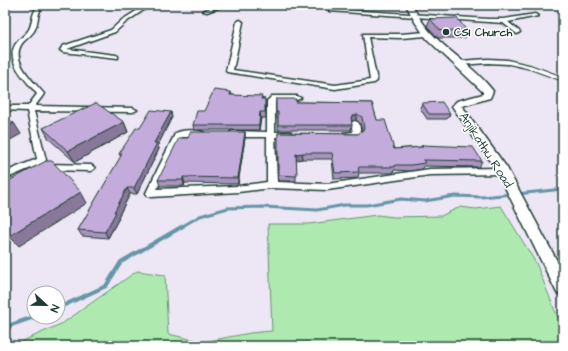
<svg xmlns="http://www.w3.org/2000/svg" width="568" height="351" font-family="'Architects Daughter',sans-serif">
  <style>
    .green { fill: #aeeaaf; stroke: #669472 }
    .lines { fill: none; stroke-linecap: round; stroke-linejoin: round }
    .stream-far1 { stroke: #6595a7; stroke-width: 3 }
    .stream { stroke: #6595a7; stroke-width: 4 }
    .lane-casing { stroke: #1f3d34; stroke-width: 6 }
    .street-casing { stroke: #1f3d34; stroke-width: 3 }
    .secondary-casing { stroke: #1f3d34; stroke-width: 3 }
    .lane { stroke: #fff; stroke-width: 3.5 }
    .street { fill: #fff; fill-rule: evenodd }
    .secondary { fill: #fff; fill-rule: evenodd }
    .wall { fill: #a894bc; stroke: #1f3d34 }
    .shaded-wall { fill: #887899; stroke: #1f3d34 }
    .building { fill: #c3acdb; stroke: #1f3d34 }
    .poi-dot { fill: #1f3d34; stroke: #fff; stroke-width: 1.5 }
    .labels { text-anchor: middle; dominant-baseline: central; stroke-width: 3; stroke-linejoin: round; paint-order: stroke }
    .far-poi-label { font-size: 11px; font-weight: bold; fill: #1f3d34; stroke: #fff; text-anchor: start }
    .street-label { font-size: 13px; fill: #1f3d34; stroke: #fff }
  </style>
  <rect width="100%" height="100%" fill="#ede6f4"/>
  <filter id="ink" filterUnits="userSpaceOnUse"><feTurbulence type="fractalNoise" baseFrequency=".025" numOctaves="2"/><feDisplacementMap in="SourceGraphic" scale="8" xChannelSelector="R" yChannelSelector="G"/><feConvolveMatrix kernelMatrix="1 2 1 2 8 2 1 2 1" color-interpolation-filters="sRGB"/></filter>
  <g filter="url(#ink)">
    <path class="green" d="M501,206L536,263L563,331V346H18L21,342L63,323L137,271L165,275L168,334L203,342L250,333L272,331L268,224H309L377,215L394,217L441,216L460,207L476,209Z"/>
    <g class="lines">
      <path class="stream-far1" d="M517,194L563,189
        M181,227L200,216L228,208L264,207L317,210L345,205H367L401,199L425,201L455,196L482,197L512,194"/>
      <path class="stream" d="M58,308L106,286L121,262L183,226
        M5,331L11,325L34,317"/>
      <g class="lane-casing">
        <path id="lane" d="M508,62L530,67L563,79"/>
      </g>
      <g class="street-casing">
        <path id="street" d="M38,5H43C36,15 39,23 34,31C30,37 24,40 21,45C11,63 35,82 44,94L35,106L133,108L137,110L133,112L34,111L46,160L45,162L5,179V172L37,159L27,111L5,110V106H28L37,94C28,82 5,62 15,45C19,39 24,36 28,31C33,24 31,14 38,5Z
          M146,5H151L126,22L115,32L67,49L116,55L118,56V58L63,52L60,50L63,46L111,30L122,20Z
          M218,5H225L207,12L203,11Z
          M331,9L488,19H504L535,14L538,16L508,22L519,31L520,32L517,34L503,23L329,11V9Z
          M240,20L243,22L233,70L335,85L370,80L363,34H401L426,32L429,34L426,36L401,38L368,37L377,81L374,83L335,89L227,72L226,71L237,22Z
          M488,59L508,60L511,62L508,64L488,63L459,65L456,63L459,61Z
          M272,96H297L301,98L297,100H277L275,102V132H290L294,135L290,138L275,137L277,182L327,184L430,169L503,168L507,171L503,174L430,175L327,190L272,188L238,192L151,197L148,196L146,193L175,134C180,129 201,129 206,134L202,137H182L157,189L238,186L267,182V137H232L228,134L232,131L267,132V101Z
          M352,121H355L359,123L361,135L357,138L343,137L342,135L343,133L353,132L351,123Z
          M46,164L91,165L95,168L91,171L46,170L42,167Z"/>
      </g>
      <g class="secondary-casing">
        <path id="secondary" d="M406,5H412C433,47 467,57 493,91L490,98L462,106L507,168L563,272V295L557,293L498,173L452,106L457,101L483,94V92L427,39L415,22Z"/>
      </g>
      <use href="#lane" class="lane"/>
      <use href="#street" class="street"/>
      <use href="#secondary" class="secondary"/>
    </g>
    <path class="wall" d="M430,19L467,31L465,38H438L427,26Z
      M231,92L232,95L265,99L266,118H261L259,130H194L193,125Z
      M276,99L296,102L372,103L377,120L394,149L421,147L422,145L482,161L479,167L423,166L422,169L409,171L394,170L393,173H359L358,178L334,179L332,159H302L296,160V181H278V133L358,134L362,131L360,123L356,120L351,122L352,125L351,130H278V118H276Z
      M422,103L450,114L447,119H427L420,108Z
      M172,117L158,145L159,149L137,194H130L118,217L119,218L108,238L82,236L78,230L121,157L119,154L140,128Z
      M124,122L128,132L75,162L49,139L43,128Z
      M245,132V138L238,184L185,183L184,186H160L158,180L188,138Z"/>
    <path class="shaded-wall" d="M171,112L172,117L158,145L159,149L137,194L134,188L154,143Z
      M260,112L261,118L259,130V125Z
      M357,114L356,120L350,122L351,117Z
      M124,122L128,132L75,162L68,151Z
      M14,123L21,134L5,143V128Z
      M245,132V138L238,184V178Z
      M303,153L302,159L296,160V154Z
      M183,177L185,183L184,186L183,180Z
      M127,188L130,194L118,217L119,218L108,238L105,232L114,212Z
      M81,192L87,203L19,246L9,236Z"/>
    <path class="building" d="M457,18L467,31H441L430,19Z
      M214,90L231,92L230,95L262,96L261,99H265V112H260L259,125H193L197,111H204Z
      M276,99H296V102L372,103L377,120H385L394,149L423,147L422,145L473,147L482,161L423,160L425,163L411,165H395V167H358L359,172L335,173L332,153H303L296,154L297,176L278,175V133L358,134L364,129L362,117L357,114L351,117L352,125H278V112H276Z
      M442,102L450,114H429L422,103Z
      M96,103L124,122L68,151L43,128Z
      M151,110L171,112L154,143H157L134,188H127L114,212H116L105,232L78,230L122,154H119L136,128H140Z
      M5,119L14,123L5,128Z
      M190,132H245L238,178L183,177V180H158L179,138H188Z
      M46,161H52L81,192L9,236L5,231V183Z"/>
  </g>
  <circle class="poi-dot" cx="446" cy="32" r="4"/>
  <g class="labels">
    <g class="far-poi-label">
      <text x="454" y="32">CSI Church</text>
    </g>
    <g class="street-label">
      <text transform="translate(486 150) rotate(57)">Anjikathu Road</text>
    </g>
  </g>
  <rect width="568" height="351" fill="none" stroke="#fff" stroke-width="20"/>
  <rect x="10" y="10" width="548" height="331" fill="none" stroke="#1f3d34" stroke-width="1.5" filter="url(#ink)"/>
  <g transform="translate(46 305) rotate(112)"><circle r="19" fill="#ffffff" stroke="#a5b1ae"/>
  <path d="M0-3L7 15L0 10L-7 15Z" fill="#1f3d34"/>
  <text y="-6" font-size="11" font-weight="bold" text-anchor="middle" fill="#1f3d34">N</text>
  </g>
</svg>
